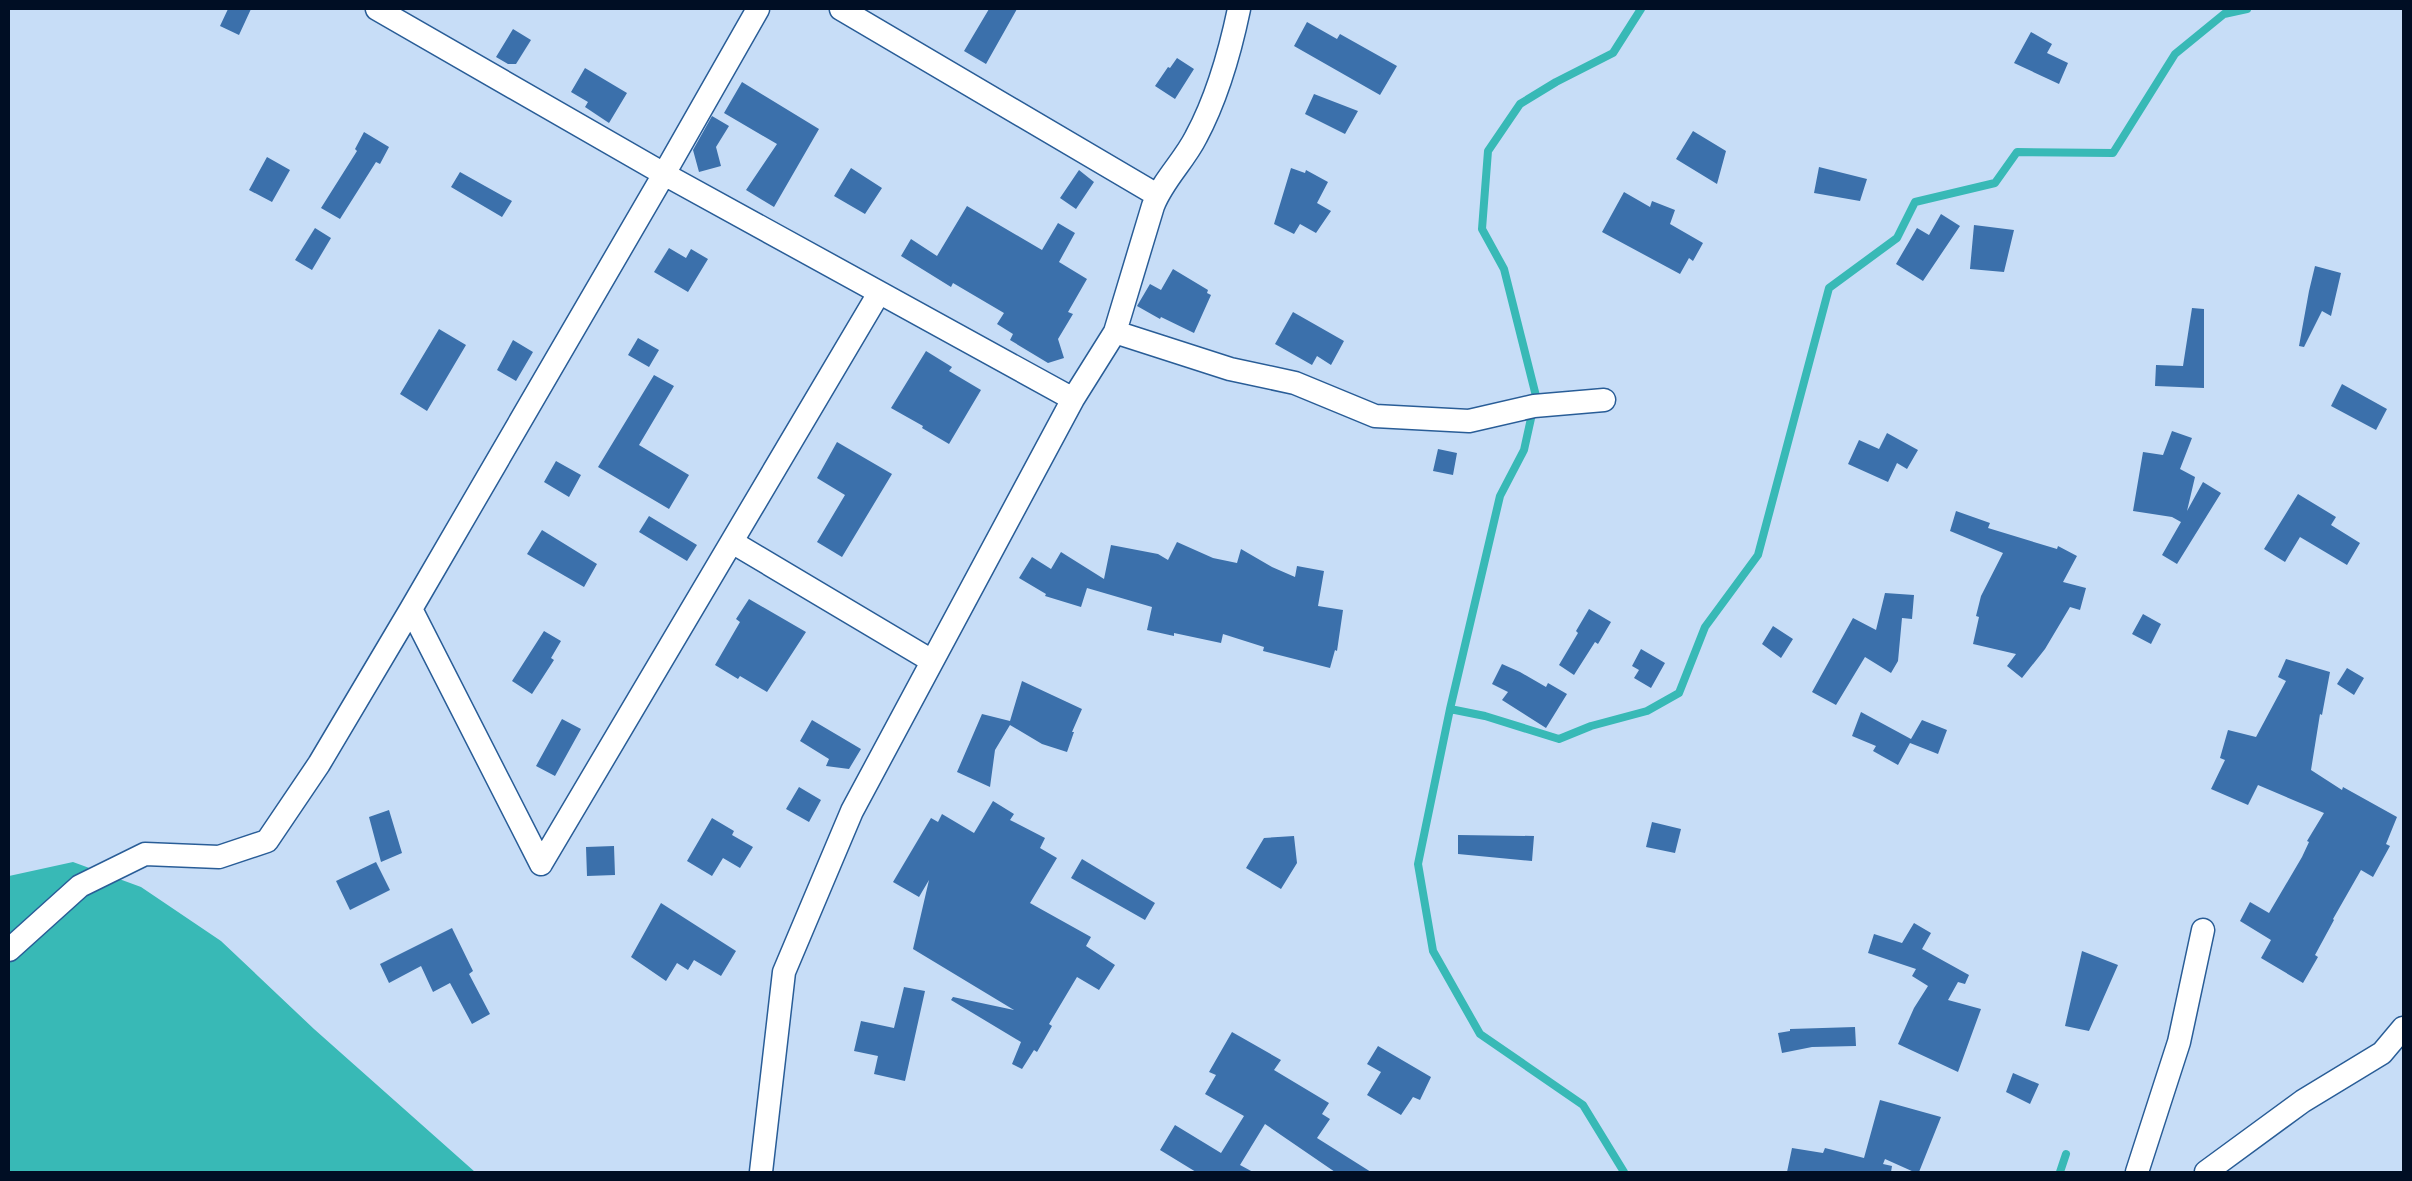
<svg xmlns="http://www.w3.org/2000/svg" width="2412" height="1181" font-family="'Roboto Serif',serif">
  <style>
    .water { fill: #38b9b6 }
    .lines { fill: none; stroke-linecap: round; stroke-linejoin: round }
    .stream { stroke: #38b9b6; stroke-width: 8 }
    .building { fill: #3b70ab }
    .street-casing { stroke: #295d97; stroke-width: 25 }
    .street { stroke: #fff; stroke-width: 22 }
  </style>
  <rect width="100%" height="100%" fill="#c7ddf7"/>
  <path class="water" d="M73,862L141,887L221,941L314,1029L475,1172H9V876Z"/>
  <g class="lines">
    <path class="stream" d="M1450,709L1485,716L1559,739L1591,726L1647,711L1679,693L1705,627L1758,555L1829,288L1897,238L1915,202L1995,183L2017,152L2113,153L2175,54L2224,14L2247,9
      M1624,1172L1583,1105L1480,1034L1433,951L1418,864L1450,709L1500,496L1524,450L1536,396L1504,269L1482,229L1488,151L1520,104L1556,82L1613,53L1641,9
      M2060,1172L2066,1154"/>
  </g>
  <path class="building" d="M228,9H251L239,35L220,26Z
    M989,9H1017L986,64L964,51Z
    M1307,22L1337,39L1340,34L1397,66L1380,95L1294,46Z
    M513,29L531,40L516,64H508L496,57Z
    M2031,32L2052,44L2047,53L2068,63L2059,84L2014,63Z
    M1177,58L1194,69L1175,99L1155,86L1168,67L1170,68Z
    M585,68L627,93L609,123L585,107L588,102L571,92Z
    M742,82L819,129L774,207L746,190L777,144L724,113Z
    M1314,94L1358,111L1345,134L1305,114Z
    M712,116L729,126L716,147L721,166L699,172L693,150Z
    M1693,131L1726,151L1717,184L1676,159Z
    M364,132L389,147L380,164L376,162L340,219L321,208L357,151L355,149Z
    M267,157L290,170L272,202L249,190Z
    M1819,167L1867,179L1860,201L1814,193Z
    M851,168L882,188L865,214L834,196Z
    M1291,168L1305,173L1306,170L1328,182L1317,203L1331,211L1316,233L1300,224L1294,234L1274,224Z
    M1079,170L1094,182L1076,209L1060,198Z
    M460,172L512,201L502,217L451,187Z
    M1624,192L1650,207L1652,201L1675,210L1670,224L1703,243L1693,261L1689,258L1680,274L1602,232Z
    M967,206L1042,250L1058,223L1075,233L1059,262L1087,279L1068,312L1073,314L1058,339L1064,358L1048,363L1010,340L1013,334L997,324L1004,313L953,283L951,287L901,256L911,239L937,256Z
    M1941,214L1960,226L1923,281L1896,264L1917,228L1929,235Z
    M1974,225L2014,230L2004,272L1970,269Z
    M315,228L331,238L312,270L295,260Z
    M669,248L686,258L691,249L708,259L688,292L654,272Z
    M2315,266L2341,273L2331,316L2322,311L2304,347L2299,346L2309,291Z
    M1173,269L1208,290L1207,293L1211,295L1194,333L1161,317L1160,319L1137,306L1150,284L1161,290Z
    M2192,308L2204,309V388L2155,386L2156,365L2183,366Z
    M1293,312L1344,341L1331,365L1317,356L1312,365L1275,344Z
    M439,329L466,345L427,411L400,394Z
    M638,338L659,350L649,367L628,355Z
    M513,340L533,352L516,381L497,370Z
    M926,351L952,367L949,371L981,390L949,444L922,428L923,426L891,408Z
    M654,375L674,386L639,445L689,475L669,509L598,467Z
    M2342,384L2387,409L2376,430L2331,406Z
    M2172,431L2192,438L2180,469L2195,477L2187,511L2203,482L2221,493L2177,564L2162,555L2181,522L2172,517L2133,511L2143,452L2163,455Z
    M1887,433L1918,450L1907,469L1897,463L1888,482L1848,464L1859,440L1879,449Z
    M837,442L892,474L842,557L817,542L845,495L817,478Z
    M1438,449L1457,453L1453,475L1433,471Z
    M556,461L581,475L569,497L544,482Z
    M2298,494L2336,517L2331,525L2360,543L2347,565L2300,537L2285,562L2264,549Z
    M1956,511L1990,523L1988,528L2057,549L2058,546L2077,556L2063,582L2086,588L2080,610L2070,607L2045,649L2022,678L2007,666L2016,654L1973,644L1979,617L1976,616L1981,596L2003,553L1950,531Z
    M649,516L697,545L687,561L639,532Z
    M542,530L597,564L584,587L527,554Z
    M1177,542L1213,558L1237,563L1241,549L1272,567L1295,577L1297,566L1324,571L1318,606L1343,610L1337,651L1335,650L1330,668L1263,651L1264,647L1223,634L1221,643L1174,633V636L1147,630L1152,607L1087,588L1081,607L1045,596L1046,594L1019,578L1032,557L1051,569L1061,552L1104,579L1111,545L1158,554L1168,560Z
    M1885,593L1914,595L1912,619L1902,618L1898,661L1891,673L1865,657L1836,705L1812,692L1853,618L1876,630Z
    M749,599L806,632L767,692L740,676L738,679L715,665L740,622L736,619Z
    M1589,609L1611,622L1598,644L1595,642L1574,675L1559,665L1578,633L1576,631Z
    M2143,614L2161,624L2151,644L2132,634Z
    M1773,626L1793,639L1781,658L1762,644Z
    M544,631L561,641L551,658L554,660L532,694L512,681Z
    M1641,649L1665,663L1651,688L1634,678L1639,670L1632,666Z
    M2286,659L2330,672L2322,715L2320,714L2311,770L2342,790L2343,787L2397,817L2386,844L2390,846L2373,877L2361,870L2333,919L2334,920L2315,955L2318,957L2303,983L2261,958L2271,940L2240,921L2250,902L2269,913L2302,857L2309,842L2307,841L2324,813L2258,785L2248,805L2211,789L2225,760L2220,758L2228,730L2256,737L2286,681L2278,677Z
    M1502,664L1520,672L1546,687L1548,683L1567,694L1546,728L1502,700L1508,692L1492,684Z
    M2347,668L2364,678L2354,695L2337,684Z
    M1022,681L1082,709L1072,732H1074L1067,752L1042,744L1010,725L995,750L990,787L957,772L982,714L1010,721Z
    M1861,712L1911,739L1922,720L1947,730L1938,754L1910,743L1898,765L1873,751L1876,746L1852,736Z
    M562,719L581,729L555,776L536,766Z
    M812,720L861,749L849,769L826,766L829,759L800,741Z
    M799,787L821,800L809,822L786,809Z
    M993,801L1014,814L1010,820L1045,838L1040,848L1057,858L1030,903L1091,937L1086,946L1115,965L1099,990L1077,977L1049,1024L1052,1026L1037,1052L1034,1050L1022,1069L1012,1064L1021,1042L951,1000L953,997L1014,1010L913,949L929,880L919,897L893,882L931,818L938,822L942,814L974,833Z
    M389,810L402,853L381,862L369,817Z
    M712,818L734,831L732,835L753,847L740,868L723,858L712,876L687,861Z
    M1652,822L1681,829L1675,853L1646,847Z
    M1458,835L1534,836L1532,861L1458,854Z
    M1294,836L1297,863L1281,889L1246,868L1264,838Z
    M614,846L615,875L587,876L586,847Z
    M1082,859L1155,903L1145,920L1071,878Z
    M376,862L390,890L350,910L336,881Z
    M661,903L736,951L721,976L694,960L688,970L677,963L666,981L631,957Z
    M1914,923L1931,933L1922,949L1969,975L1965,984L1958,982L1948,1000L1981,1009L1958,1072L1898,1044L1914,1008L1928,986L1912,976L1916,969L1868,953L1874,934L1902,943Z
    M452,928L473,971L469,974L490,1014L472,1024L450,983L433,992L421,966L389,983L380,964Z
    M2082,951L2118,965L2089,1031L2065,1026Z
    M904,987L925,991L905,1081L874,1074L878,1056L854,1051L861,1021L894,1028Z
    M1855,1027L1856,1046L1812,1047L1782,1053L1778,1033L1790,1031V1029Z
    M1232,1032L1281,1060L1274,1070L1329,1103L1322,1114L1330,1119L1317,1138L1371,1172H1335L1265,1124L1240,1165L1253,1172H1196L1160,1150L1175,1125L1221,1153L1244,1116L1205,1094L1216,1075L1209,1072Z
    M1378,1046L1431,1077L1420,1100L1413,1097L1401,1115L1367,1095L1381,1072L1367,1064Z
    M2013,1073L2039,1084L2030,1104L2006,1092Z
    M1880,1100L1941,1117L1919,1172H1914L1885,1159L1883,1164L1892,1166L1891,1172H1787L1792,1148L1823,1153L1825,1148L1864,1158Z"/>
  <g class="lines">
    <g class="street-casing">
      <path id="street" d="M377,9L664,174L1073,399
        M841,9L1157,195
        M1239,9C1230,52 1217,98 1196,137C1184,161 1163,180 1153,206L1115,332L1230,369L1295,383L1375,416L1469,421L1534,406L1604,400
        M732,542L932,661
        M411,609L541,864
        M541,864L879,293
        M9,950L80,886L145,854L219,857L267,841L319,764L411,609L664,174L758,9
        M761,1172L784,972L852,811L1073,399L1115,332
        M2137,1172L2179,1042L2203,930
        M2206,1172L2303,1101L2382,1053L2403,1028"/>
    </g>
    <use href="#street" class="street"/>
  </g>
  <rect width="2412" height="1181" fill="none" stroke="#000e24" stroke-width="20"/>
</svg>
